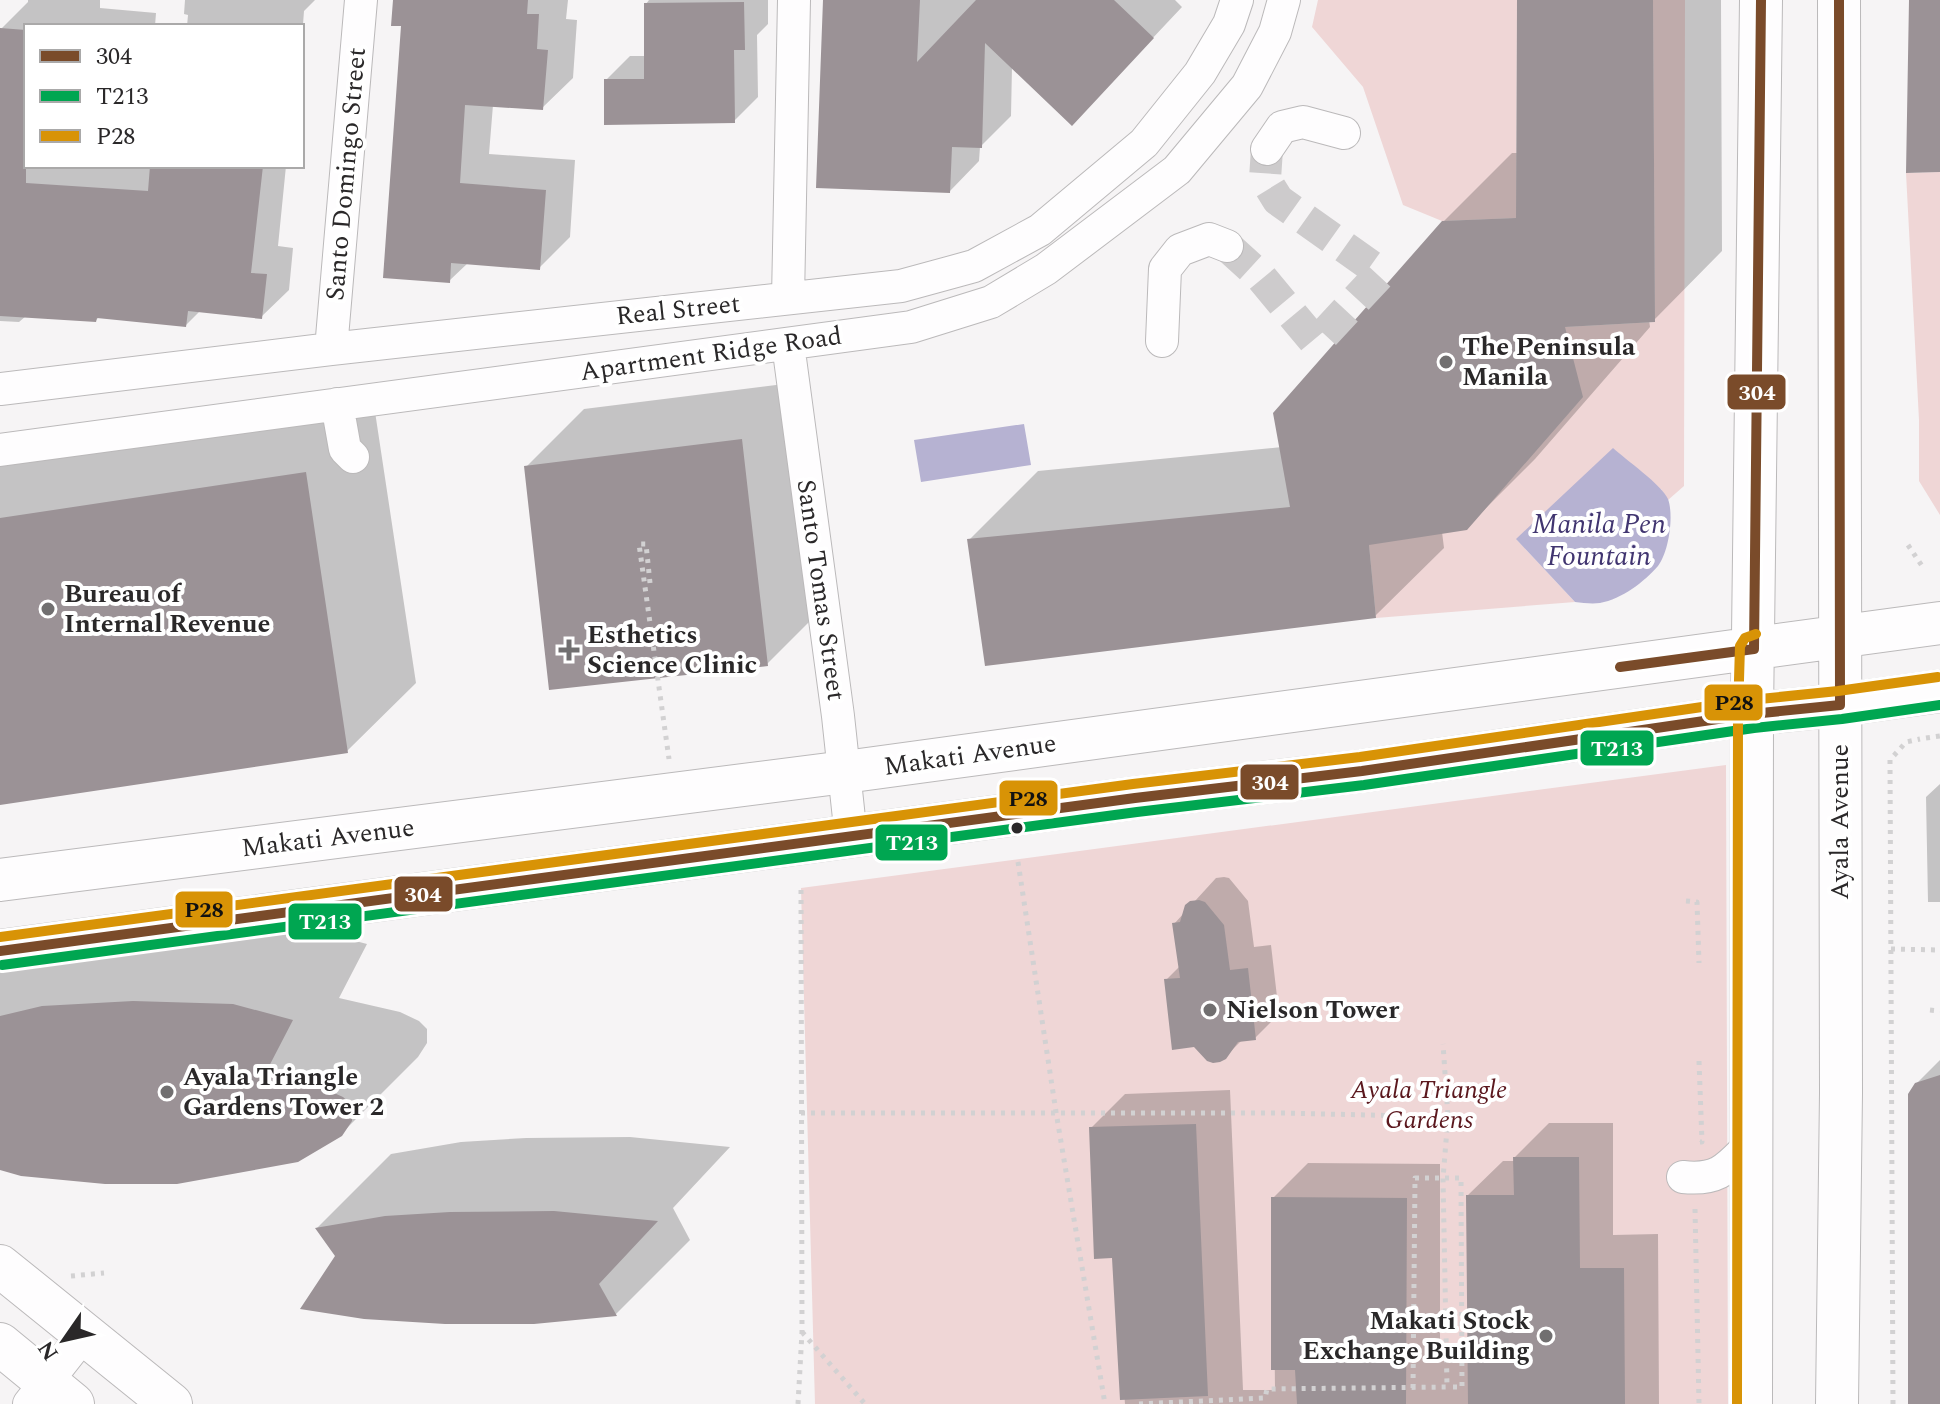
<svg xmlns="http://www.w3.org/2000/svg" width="1940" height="1404" font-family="Spectral,serif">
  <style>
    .green { fill: #efd6d6 }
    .water { fill: #b6b2d2 }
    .shadow { fill: #0003 }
    .building { fill: #9b9296 }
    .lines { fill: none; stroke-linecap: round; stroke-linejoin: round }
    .minor-tunnel { stroke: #cdcbcc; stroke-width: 32; stroke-dasharray: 32 16; stroke-linecap: butt }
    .minor-casing { stroke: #bbb9ba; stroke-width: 34 }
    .major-casing { stroke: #bbb9ba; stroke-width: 44 }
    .path { stroke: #d2d1d2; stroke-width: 5; stroke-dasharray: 4 6; stroke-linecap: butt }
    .minor { stroke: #fefdfe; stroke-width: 32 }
    .major { stroke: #fefdfe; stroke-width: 42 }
    .bus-1-casing { stroke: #fff; stroke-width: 16 }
    .bus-2-casing { stroke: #fff; stroke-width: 16 }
    .bus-3-casing { stroke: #fff; stroke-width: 16 }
    .bus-1 { stroke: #7a4b2a; stroke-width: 10 }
    .bus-2 { stroke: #00a651; stroke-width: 10 }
    .bus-3 { stroke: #d89306; stroke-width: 10 }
    .poi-dot { fill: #716f70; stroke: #fff; stroke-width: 3 }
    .bus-dot { fill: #2a2829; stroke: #fff; stroke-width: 3 }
    .labels { text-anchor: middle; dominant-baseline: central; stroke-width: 8; stroke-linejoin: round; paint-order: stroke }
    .street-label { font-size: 26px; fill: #2a2829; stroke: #fff }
    .poi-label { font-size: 26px; font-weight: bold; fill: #2a2829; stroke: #fff; text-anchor: start }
    .park-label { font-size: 26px; font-style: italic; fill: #5b181e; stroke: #fff }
    .water-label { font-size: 28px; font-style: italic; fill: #413570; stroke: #fff }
    .line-badge { stroke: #fff; stroke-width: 3 }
    .badge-label { font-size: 22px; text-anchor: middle; font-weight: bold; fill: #fff }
    .pale-badge-label { font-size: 22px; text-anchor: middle; font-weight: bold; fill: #111 }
  </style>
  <rect width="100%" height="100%" fill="#f6f4f5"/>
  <path class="green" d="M1318,0H1517L1516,218L1442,221L1403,205L1363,87L1312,27Z
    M1653,0H1685L1684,486L1668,500L1661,489L1517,540L1575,602L1376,618L1369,545L1565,327L1655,322Z
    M1940,172V515L1919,481V420L1906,173Z
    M1726,765L1728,1404H815L801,888Z"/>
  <path class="water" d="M1024,424L1031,465L921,482L914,440Z
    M1613,448C1625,459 1662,485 1668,499C1674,515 1669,552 1658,566C1644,582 1622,599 1600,603C1592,604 1583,603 1575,602L1516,539Z"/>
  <path class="shadow" d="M28,0H100V8L156,13L155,26H26V166H286L278,246L293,248L289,290L261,317L201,310L186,325L100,316L96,320L26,316L19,322L0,321L1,29L28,2Z
    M185,0H315L304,11L302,38V26H187L188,15L184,14Z
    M395,0H568L566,19L577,20L573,78L542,108L493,105L489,154L575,160L570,237L539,268L469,262L449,281L403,24Z
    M649,0H768V24L757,35L758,97L734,121L606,80L630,56H646V4Z
    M851,0H1175L1182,7L1101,93L1012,66L1011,116L980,147L979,161L950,191Z
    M1519,0H1721L1722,251L1654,320H1649L1650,327L1535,459L1466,528L1442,532L1444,548L1375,616L970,539L1038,471L1282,447L1443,222L1512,153H1519Z
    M800,382L825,606L767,664L526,467L584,409Z
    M374,405L416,683L347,751L0,803V460Z
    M1940,784V902H1928L1926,797Z
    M1224,877L1229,878L1248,901L1254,947L1271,945L1279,1014L1255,1038L1243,1039L1225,1057L1166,980L1180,966L1174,924L1216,878Z
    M310,929L367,944L339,998L400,1012L419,1021L427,1029V1043L418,1057L341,1134L0,1168V968Z
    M1940,1060V1404H1910L1916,1084Z
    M1230,1090L1243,1390H1275L1273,1198L1308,1163L1440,1164V1361H1469L1468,1195L1503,1161H1515V1157L1549,1123H1613V1235L1658,1234L1659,1404H1125L1114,1256L1091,1128L1125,1094Z
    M630,1137L730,1147L673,1208L690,1240L616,1314L534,1322L337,1256L317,1228L391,1154L461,1142L526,1138Z"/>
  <path class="building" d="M393,0H528L527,14H539L537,49L548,50L543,110L465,105L460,183L546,190L540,270L451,263L450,283L383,278L401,26H391Z
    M823,0H920L917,62L976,0H1114L1154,38L1072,126L985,43L982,148L952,147L950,193L816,188Z
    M1517,0H1653L1655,322L1565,327L1583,397L1467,530L1369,545L1376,618L985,666L967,539L1290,507L1273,413L1442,221L1516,218Z
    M1909,0H1940V172L1906,173Z
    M744,2L745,50H734L735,123L604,125V79H644V3Z
    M0,28L26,30V183L148,191L150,166H263L251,273L267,274L262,319L188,311L186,327L97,318L96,322L0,316Z
    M742,439L768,666L549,690L524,466Z
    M306,472L348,753L0,805V518Z
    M1199,900L1205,902L1224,925L1230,970L1248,968L1256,1040L1238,1042L1226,1059L1220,1062L1213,1063L1207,1061L1194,1047L1172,1050L1164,979L1180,978L1172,923L1180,922L1185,905L1190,901Z
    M133,1001L233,1004L293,1020L265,1074L323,1088L343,1097L352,1105V1121L342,1136L298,1162L177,1184H105L21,1176L0,1170V1016L42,1006Z
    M1940,1075V1404H1908V1094L1915,1083Z
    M1196,1124L1208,1396L1120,1400L1112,1258L1094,1259L1089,1127Z
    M1513,1157H1579L1580,1268H1624L1625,1404H1468L1466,1195H1514Z
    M1271,1197L1407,1198L1406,1404H1297L1295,1370H1271Z
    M554,1211L658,1221L599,1284L617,1316L534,1324H445L364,1319L300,1309L335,1256L315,1228L385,1216L450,1212Z"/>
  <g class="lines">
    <path class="minor-tunnel" d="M1227,246L1260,276L1316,343L1381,273L1278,200L1265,179L1267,149"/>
    <g class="minor-casing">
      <path id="minor" d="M1267,149L1282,127L1303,122L1344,133
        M788,298L794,0
        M1162,341L1165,269L1180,250L1209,239L1227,246
        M788,344L838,716L851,837
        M331,349L361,0
        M0,389L331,349L901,286L974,266L1040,230L1144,143L1200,73L1229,24L1237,0
        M337,404L345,449L353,457
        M0,450L911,327L991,302L1046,269L1177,170L1247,86L1275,32L1284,0
        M1683,1177C1720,1181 1728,1167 1752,1143
        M29,1404L85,1333"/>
    </g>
    <g class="major-casing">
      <path id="major" d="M0,880L845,772L1940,623
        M0,951L1135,798L1362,771L1752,714L1840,705L1940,691
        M0,1266L171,1404
        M0,1344L73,1404
        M1751,1404L1752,714L1761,0
        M1837,1404L1841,1093L1839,0"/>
    </g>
    <path class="path" d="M1908,545L1924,569
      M650,583L646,544H639L669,759
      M1926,738L1940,736
      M1018,862L1056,1112L1105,1404
      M1686,901L1697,902L1699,963
      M1891,949L1940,950
      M1930,1010L1940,1011
      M1699,1061L1702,1142H1700
      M801,1113H1285L1448,1117L1443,1044
      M1695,1209L1699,1404
      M71,1276L104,1273
      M802,1332L865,1404
      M1413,1388L1415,1178H1461L1462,1387H1447
      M798,1404L802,1332L801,888
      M1139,1404L1265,1398L1267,1389L1447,1387L1443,1178L1448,1117
      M1893,1404L1890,760L1906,742L1920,739"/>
    <use href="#minor" class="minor"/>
    <use href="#major" class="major"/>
    <g class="bus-1-casing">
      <path id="bus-1" d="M1620,667L1754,649L1761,0
        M0,951L1135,798L1362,771L1752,714L1840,705L1839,0"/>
    </g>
    <g class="bus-2-casing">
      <path id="bus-2" d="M2,965L1137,812L1364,785L1754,728L1842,719L1940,705"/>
    </g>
    <g class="bus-3-casing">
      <path id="bus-3" d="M0,937L1133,784L1360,757L1750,700L1838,691L1938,677
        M1737,1404L1738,714L1740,646L1745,638L1756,634"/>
    </g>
    <use href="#bus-1" class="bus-1"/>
    <use href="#bus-2" class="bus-2"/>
    <use href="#bus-3" class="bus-3"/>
  </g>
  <g class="poi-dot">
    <circle cx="1446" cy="362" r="8"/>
    <circle cx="48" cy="609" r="8"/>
    <path d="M565 638h8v8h8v8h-8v8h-8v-8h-8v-8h8z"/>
    <circle cx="1210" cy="1010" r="8"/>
    <circle cx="167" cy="1092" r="8"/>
    <circle cx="1546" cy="1336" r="8"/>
  </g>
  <circle class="bus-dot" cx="1017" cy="828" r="7"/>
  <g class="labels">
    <g class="street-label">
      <text transform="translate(346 174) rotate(-85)">Santo Domingo Street</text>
      <text transform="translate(678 310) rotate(-6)">Real Street</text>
      <text transform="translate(711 354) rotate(-8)">Apartment Ridge Road</text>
      <text transform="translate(821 590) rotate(82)">Santo Tomas Street</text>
      <text transform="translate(970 755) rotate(-8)">Makati Avenue</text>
      <text transform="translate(1840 822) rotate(-90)">Ayala Avenue</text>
      <text transform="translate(328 838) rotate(-7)">Makati Avenue</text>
    </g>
    <g class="poi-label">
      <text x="1462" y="347">The Peninsula<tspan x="1462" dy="30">Manila</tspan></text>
      <text x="64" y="594">Bureau of<tspan x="64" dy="30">Internal Revenue</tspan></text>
      <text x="587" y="635">Esthetics<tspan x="587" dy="30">Science Clinic</tspan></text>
      <text x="1226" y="1010">Nielson Tower</text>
      <text x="183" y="1077">Ayala Triangle<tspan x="183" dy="30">Gardens Tower 2</tspan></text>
      <text x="1530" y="1321" text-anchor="end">Makati Stock<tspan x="1530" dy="30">Exchange Building</tspan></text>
    </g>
    <g class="park-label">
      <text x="1429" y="1090">Ayala Triangle<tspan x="1429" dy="30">Gardens</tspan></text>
    </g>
    <g class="water-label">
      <text x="1599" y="524">Manila Pen<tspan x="1599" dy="32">Fountain</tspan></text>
    </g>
  </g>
  <g class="line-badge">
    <rect x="1726" y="373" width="61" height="38" rx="8" fill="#7a4b2a"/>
    <rect x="1703" y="683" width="61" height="39" rx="8" fill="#d89306"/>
    <rect x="1579" y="729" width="76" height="38" rx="8" fill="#00a651"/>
    <rect x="1239" y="763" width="61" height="38" rx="8" fill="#7a4b2a"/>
    <rect x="998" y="779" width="61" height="38" rx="8" fill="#d89306"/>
    <rect x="874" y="823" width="75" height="39" rx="8" fill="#00a651"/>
    <rect x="393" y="875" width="61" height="38" rx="8" fill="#7a4b2a"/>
    <rect x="174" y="890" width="60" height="39" rx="8" fill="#d89306"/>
    <rect x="287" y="902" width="76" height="39" rx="8" fill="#00a651"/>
  </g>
  <g class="badge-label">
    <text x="1757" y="400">304</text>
    <text x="1617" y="756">T213</text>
    <text x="1270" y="790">304</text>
    <text x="912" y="850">T213</text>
    <text x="423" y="902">304</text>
    <text x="325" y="929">T213</text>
  </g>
  <g class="pale-badge-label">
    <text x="1734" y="710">P28</text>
    <text x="1028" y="806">P28</text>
    <text x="204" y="917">P28</text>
  </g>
  <rect x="24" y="24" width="280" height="144" fill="#ffffff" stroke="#aaa9a9" stroke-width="2"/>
  <rect x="40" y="50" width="40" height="12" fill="#7a4b2a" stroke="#aaa9a9" stroke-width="2"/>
  <text x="96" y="64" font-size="24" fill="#2a2829">304</text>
  <rect x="40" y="90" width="40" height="12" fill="#00a651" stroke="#aaa9a9" stroke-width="2"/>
  <text x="96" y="104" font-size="24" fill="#2a2829">T213</text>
  <rect x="40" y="130" width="40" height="12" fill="#d89306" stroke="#aaa9a9" stroke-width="2"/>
  <text x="96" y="144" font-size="24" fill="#2a2829">P28</text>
  <g transform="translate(64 1340) rotate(236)" stroke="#ffffff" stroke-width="6" paint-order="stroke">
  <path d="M0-6L14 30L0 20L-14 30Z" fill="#2a2829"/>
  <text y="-12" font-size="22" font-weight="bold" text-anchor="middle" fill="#2a2829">N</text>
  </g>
</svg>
